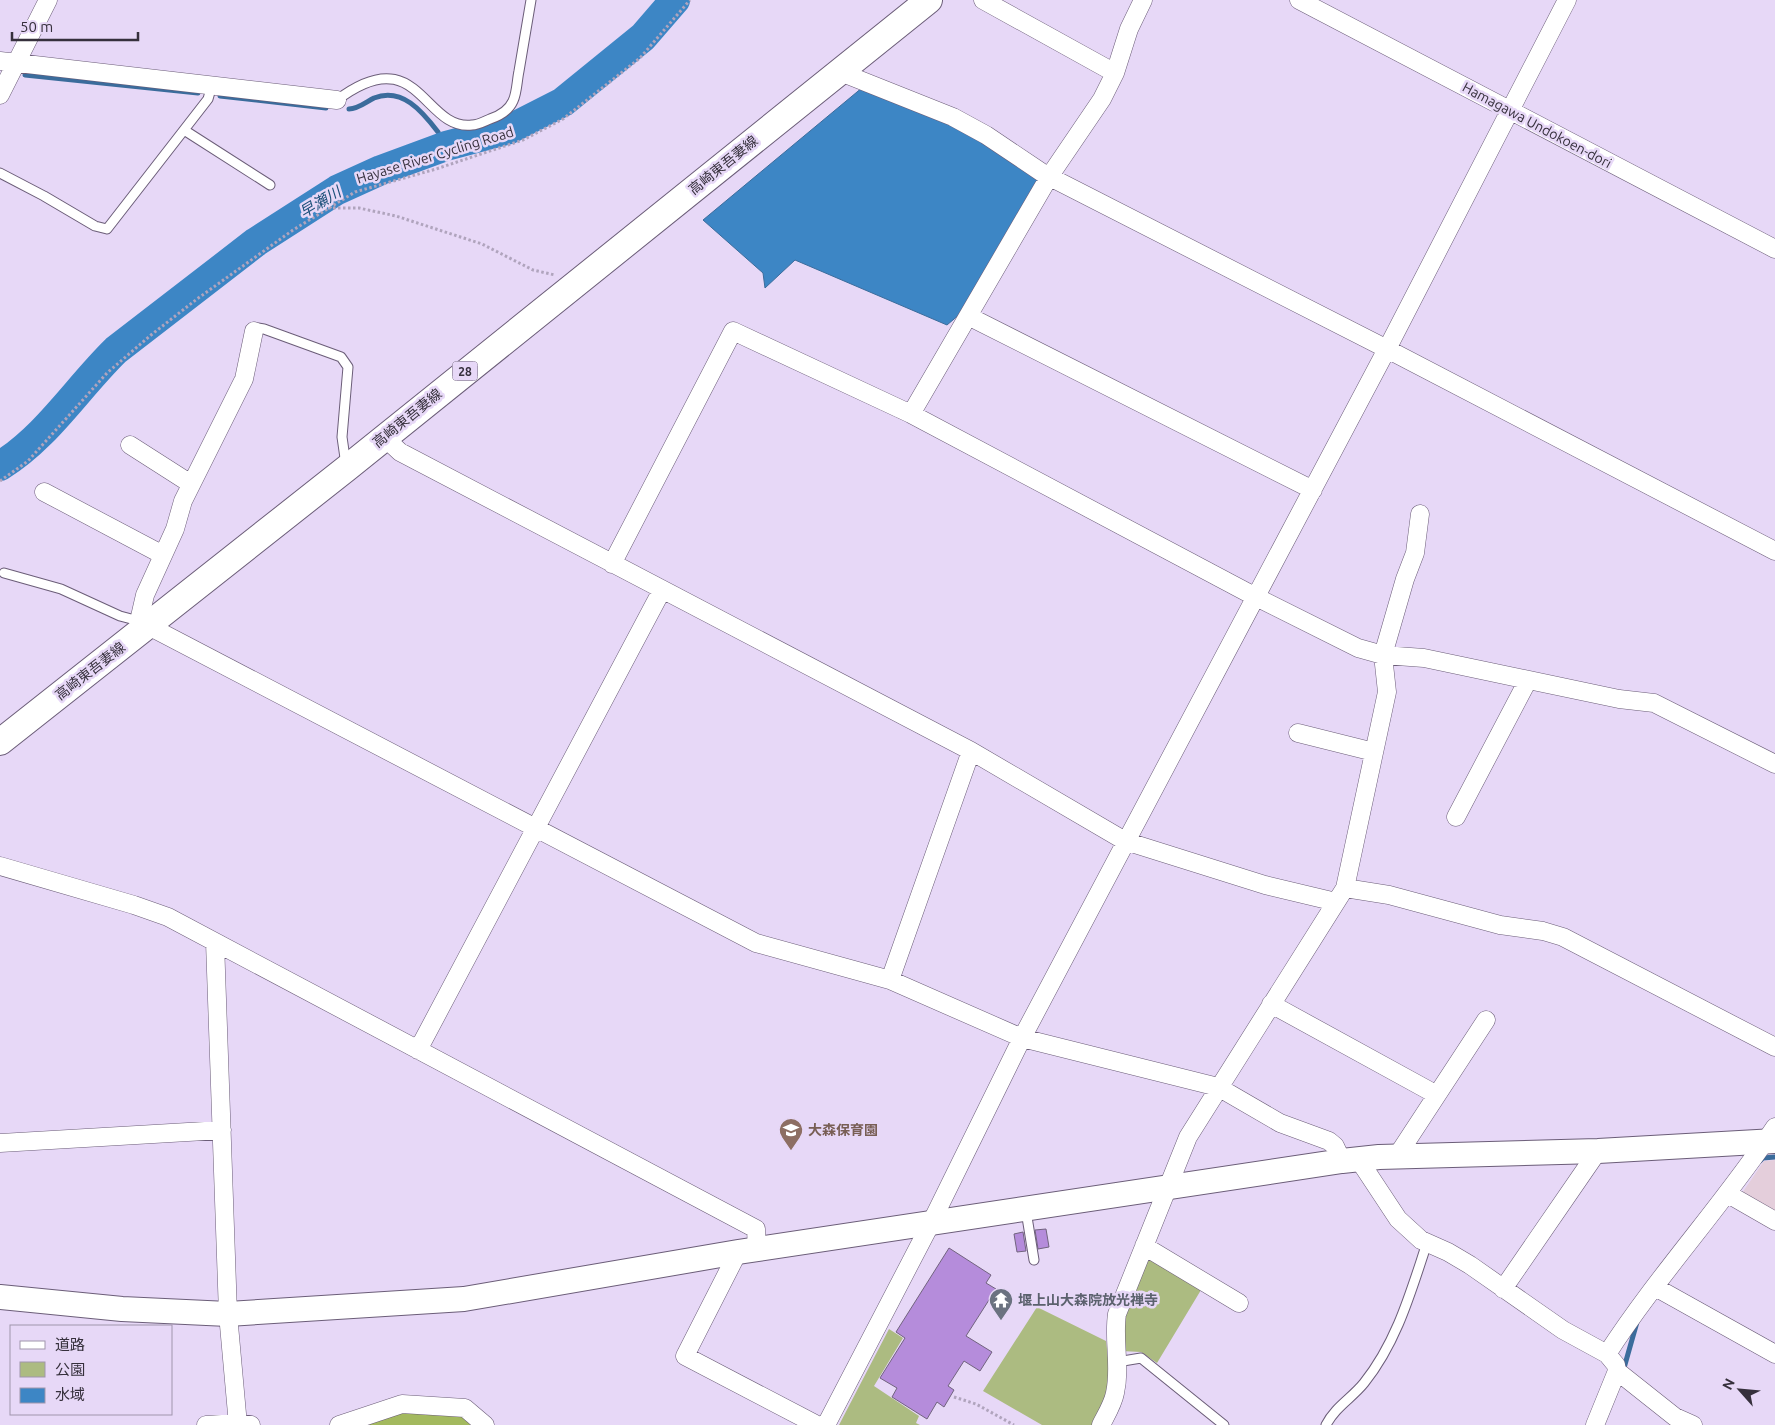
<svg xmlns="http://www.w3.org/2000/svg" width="1775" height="1425" font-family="Ubuntu,'Noto Sans JP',sans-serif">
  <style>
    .medical { fill: #e4cedb }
    .green { fill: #acbb81 }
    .forest { fill: #a3b95e }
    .water { fill: #3d86c5; stroke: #3b6c9c }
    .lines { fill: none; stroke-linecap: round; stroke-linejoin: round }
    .stream { stroke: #3b6c9c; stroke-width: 5 }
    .river { stroke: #3d86c5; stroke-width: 30 }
    .building { fill: #b58cdb; stroke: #71637e }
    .lane-casing { stroke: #6b5d78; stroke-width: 11 }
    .street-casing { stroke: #6b5d78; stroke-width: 19 }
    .secondary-casing { stroke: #6b5d78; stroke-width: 26 }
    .primary-casing { stroke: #6b5d78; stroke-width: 28 }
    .path { stroke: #b0a4bd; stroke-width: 3; stroke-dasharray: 2.5 2.5; stroke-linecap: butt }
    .lane { stroke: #fff; stroke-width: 9 }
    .street { stroke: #fff; stroke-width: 18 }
    .secondary { stroke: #fff; stroke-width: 24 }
    .primary { stroke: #fff; stroke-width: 26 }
    .labels { text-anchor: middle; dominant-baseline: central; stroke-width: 5; stroke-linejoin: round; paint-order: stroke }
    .shield { fill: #e7d8f7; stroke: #6b6274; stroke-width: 1 }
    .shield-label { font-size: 12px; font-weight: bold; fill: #36303c }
    .street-label { font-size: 14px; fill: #36303c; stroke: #e7d8f7 }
    .education-label { font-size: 14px; font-weight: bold; fill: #785e54; stroke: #e7d8f7; text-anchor: start }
    .worship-label { font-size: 14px; font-weight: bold; fill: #5b616d; stroke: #e7d8f7; text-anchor: start }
    .water-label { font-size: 15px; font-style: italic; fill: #194e78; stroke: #e7d8f7 }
  </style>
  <rect width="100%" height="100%" fill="#e7d8f7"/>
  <path class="medical" d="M1775,1160V1216L1740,1196L1764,1161Z"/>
  <path class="green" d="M1149,1255L1204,1285L1157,1363L1141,1352L1121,1351L1122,1316Z
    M1037,1307L1106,1341L1110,1374L1108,1391L1095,1425H1042L983,1391Z
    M889,1329L903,1338L874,1386L919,1416L916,1423L920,1425H839Z"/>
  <path class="forest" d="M403,1410L463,1414L476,1425H360Z"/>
  <path class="water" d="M863,87L948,120L1039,177L1040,184L967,308L947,325L795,260L765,288L763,273L703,220Z"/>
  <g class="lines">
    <path class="stream" d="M25,75L198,93
      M220,96L326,108
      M349,109C358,109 366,102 374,98C402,87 422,111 438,132
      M1760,1161L1763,1158L1775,1157
      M1624,1368L1637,1322"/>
    <path class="river" d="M0,466C47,437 77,388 116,350L256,242L337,190L381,170L446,146L510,129L563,102L643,37L675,0"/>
  </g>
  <path class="building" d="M1046,1229L1049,1247L1038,1249L1035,1230Z
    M1023,1232L1026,1251L1017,1252L1014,1234Z
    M949,1248L991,1275L986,1283L996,1289L966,1336L992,1352L980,1371L964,1361L948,1386L954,1390L944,1407L937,1402L927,1419L892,1397L897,1388L880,1378L905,1338L896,1332Z"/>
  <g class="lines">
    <g class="lane-casing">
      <path id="lane" d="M337,100C419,38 423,131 472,125C478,125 485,121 490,119C499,116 509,110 513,101C517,93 517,80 519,71C523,47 527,24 531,0
        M184,130L270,185
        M0,173L44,196L95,226L107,229L208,99L212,85
        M254,331L258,328L264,329L341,357L348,367L342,437L346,465
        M4,573L61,589L120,616L139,621
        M1026,1211L1034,1260
        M1117,1362L1141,1358L1224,1425
        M1326,1425C1335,1407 1352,1398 1364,1383C1397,1342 1411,1291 1427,1243"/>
    </g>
    <g class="street-casing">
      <path id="street" d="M983,0L1115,73
        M1299,0L1775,249
        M0,61L337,100
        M840,72L953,117L986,135L1044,174L1387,349L1775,551
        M0,95L48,0
        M968,316L1313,490
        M254,331L244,379L183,501L175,529L145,595L139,621L756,943L890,980L1022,1038L1218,1087L1280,1123L1329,1141L1335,1146L1342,1161
        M911,414L1049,177L1102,99L1115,73L1129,29L1143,0
        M384,437L400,452L971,751L1125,841L1265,885L1336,902
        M130,445L191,484
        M44,492L163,555
        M612,564L733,331L911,414L1254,596L1358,648L1383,655L1424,658L1619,699L1654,703L1775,764
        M1298,733L1374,752
        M1456,817L1528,680
        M0,866L134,905L168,917L756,1229L757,1250
        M1345,888L1389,895L1500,925L1543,931L1563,937L1775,1047
        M215,942L228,1314L238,1425
        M890,980L971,751
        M1271,1004L1437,1095
        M418,1050L662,590
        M0,1143L222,1130
        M1397,1156L1486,1020
        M1359,1160L1398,1219L1421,1240L1448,1252L1470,1265L1563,1330L1607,1354L1616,1365L1617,1371L1595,1425
        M1728,1194L1775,1221
        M1144,1246L1239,1303
        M738,1252L685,1356L817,1425
        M1655,1287L1775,1354
        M1503,1289L1598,1151
        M1607,1354C1658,1275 1723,1205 1775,1127
        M1617,1371L1675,1417L1693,1425
        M206,1425L238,1423L251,1425
        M339,1425L402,1404L465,1408L485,1425
        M826,1425L930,1225L1022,1038L1387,349L1567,0
        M1101,1425C1106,1415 1113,1404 1115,1393C1121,1367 1113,1340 1117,1314L1188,1137L1345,888L1387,692L1383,655L1405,579L1415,553L1420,514"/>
    </g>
    <g class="secondary-casing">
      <path id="secondary" d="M0,1297L122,1309L228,1314L464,1299L738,1252L1342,1161L1379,1157L1598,1151L1775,1141"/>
    </g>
    <g class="primary-casing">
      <path id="primary" d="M0,742L347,468L929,0"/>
    </g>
    <path class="path" d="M328,208H359L396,216L482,244L533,270L555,275
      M0,481L28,461L107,373L151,335L197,299L293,230L355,192L436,169L523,140L563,119L640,58L690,0
      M954,1397L976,1404L1014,1425"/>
    <use href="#lane" class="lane"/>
    <use href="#street" class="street"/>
    <use href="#secondary" class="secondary"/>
    <use href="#primary" class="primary"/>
  </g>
  <defs>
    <g id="school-pin" transform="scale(1.25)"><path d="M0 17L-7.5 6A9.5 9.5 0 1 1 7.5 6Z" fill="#8d6e63" stroke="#e7d8f7"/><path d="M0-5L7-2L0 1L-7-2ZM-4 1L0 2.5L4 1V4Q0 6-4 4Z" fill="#fff"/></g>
    <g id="temple-pin" transform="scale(1.25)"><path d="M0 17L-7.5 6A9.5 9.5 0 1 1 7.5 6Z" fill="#6b7280" stroke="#e7d8f7"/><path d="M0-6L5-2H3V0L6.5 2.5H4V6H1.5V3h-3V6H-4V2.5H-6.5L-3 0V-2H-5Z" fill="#fff"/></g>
  </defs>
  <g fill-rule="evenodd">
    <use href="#school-pin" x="791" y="1130"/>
    <use href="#temple-pin" x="1001" y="1300"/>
  </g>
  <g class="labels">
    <rect class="shield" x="452.5" y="361.5" width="25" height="19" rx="4"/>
    <g class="shield-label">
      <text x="465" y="371">28</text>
    </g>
    <g class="street-label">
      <text transform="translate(1537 125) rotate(28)">Hamagawa Undokoen-dori</text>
      <text transform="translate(435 155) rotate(-17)">Hayase River Cycling Road</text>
      <text transform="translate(723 165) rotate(-39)">高崎東吾妻線</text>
      <text transform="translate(407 418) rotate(-39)">高崎東吾妻線</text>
      <text transform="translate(90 671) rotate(-38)">高崎東吾妻線</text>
    </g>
    <g class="education-label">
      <text x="808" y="1130">大森保育園</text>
    </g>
    <g class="worship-label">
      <text x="1018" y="1300">堰上山大森院放光禅寺</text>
    </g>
    <g class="water-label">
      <text transform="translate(320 202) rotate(-31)">早瀬川</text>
    </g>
  </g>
  <rect x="10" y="1325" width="162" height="90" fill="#e7d8f7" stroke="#a095ac"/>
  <rect x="20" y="1341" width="25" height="8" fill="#ffffff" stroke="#a095ac"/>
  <text x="55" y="1350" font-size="15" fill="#36303c">道路</text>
  <rect x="20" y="1362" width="25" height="15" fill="#acbb81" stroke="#a095ac"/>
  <text x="55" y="1375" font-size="15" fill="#36303c">公園</text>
  <rect x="20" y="1388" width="25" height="15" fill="#3d86c5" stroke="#a095ac"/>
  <text x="55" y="1400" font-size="15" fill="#36303c">水域</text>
  <g transform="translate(1740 1390) rotate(297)" stroke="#e7d8f7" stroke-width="4" paint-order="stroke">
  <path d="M0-4L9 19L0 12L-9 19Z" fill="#36303c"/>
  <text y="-8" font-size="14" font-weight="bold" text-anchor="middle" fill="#36303c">N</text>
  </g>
  <path d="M12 32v8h126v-8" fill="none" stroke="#36303c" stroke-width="2.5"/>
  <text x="20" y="32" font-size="15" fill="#36303c" stroke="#e7d8f7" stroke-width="4" paint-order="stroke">50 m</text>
</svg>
